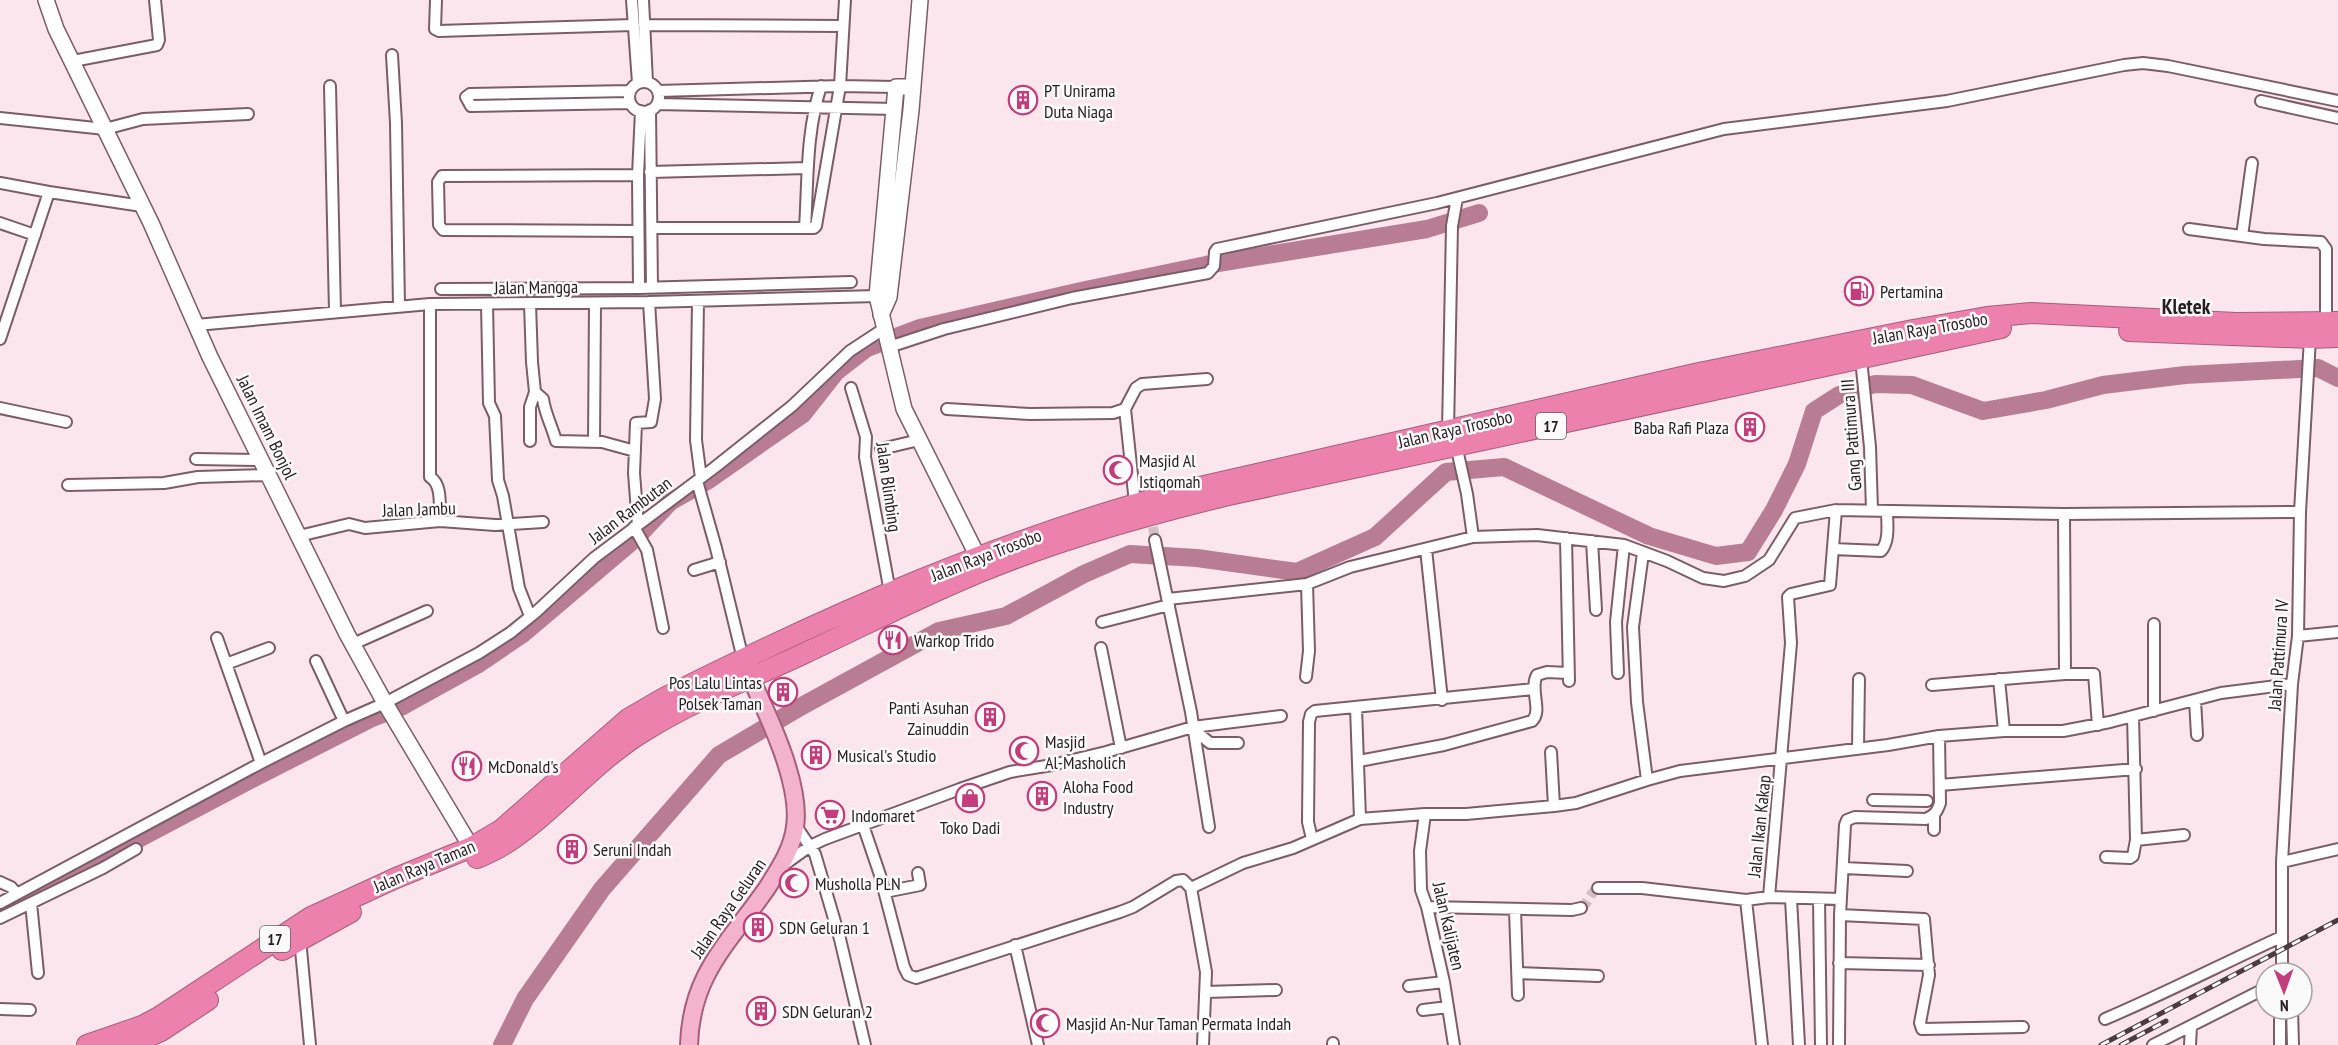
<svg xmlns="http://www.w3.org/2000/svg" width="2338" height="1045" font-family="'PT Sans Narrow',sans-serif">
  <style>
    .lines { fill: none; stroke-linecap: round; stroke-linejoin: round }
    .river { stroke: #b97d93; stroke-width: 18 }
    .street-tunnel { stroke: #d2bec5; stroke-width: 10; stroke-dasharray: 10 5; stroke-linecap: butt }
    .street-casing { stroke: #7b5d68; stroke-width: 14 }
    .secondary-casing { stroke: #7b5d68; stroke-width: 18 }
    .primary-casing { stroke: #a75e7b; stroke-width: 20 }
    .highway-casing { stroke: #a75e7b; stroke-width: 22 }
    .street { stroke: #fff; stroke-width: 10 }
    .secondary { stroke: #fff; stroke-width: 15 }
    .primary { stroke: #f3b3cd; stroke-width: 16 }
    .highway { stroke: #eb81ac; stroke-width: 20 }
    .rail-casing { stroke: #4a3c41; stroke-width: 5 }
    .rail { stroke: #fafafa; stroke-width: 3; stroke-dasharray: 9; stroke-linecap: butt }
    .labels { text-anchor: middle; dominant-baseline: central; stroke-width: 5; stroke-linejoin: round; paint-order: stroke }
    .shield { fill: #fafafa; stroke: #685f62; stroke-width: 1.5 }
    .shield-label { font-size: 16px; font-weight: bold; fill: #291d21 }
    .poi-label { font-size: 18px; fill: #291d21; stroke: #fafafa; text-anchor: start }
    .street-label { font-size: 18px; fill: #291d21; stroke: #fafafa }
    .quarter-label { font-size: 21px; font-weight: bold; fill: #291d21; stroke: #fafafa }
  </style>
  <rect width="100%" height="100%" fill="#fce6ee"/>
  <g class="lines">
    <path class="river" d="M0,912L250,780L372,718L403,706L477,665L524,633L635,539L670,502L707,481L803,414L836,372L867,348L920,328L1081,291L1206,265L1427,229L1479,213
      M502,1045L525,999L602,889L719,755L802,706L939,631L1006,616L1084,574L1130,554L1197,558L1297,572L1375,537L1446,472L1504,467L1649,536L1716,556L1748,552L1774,510L1797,464L1814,411L1839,395L1875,384L1912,385L1983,411L2046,400L2103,385L2185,375L2318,368L2338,378"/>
    <path class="street-tunnel" d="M1153,527L1155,540
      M1581,908C1589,903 1589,893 1598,888"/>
    <g class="street-casing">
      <path id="street" d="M436,0L435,29L439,31L633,25
        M632,0L638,83
        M643,0L647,82
        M644,25L843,26
        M392,55L396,123L399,306
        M73,61L157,45L159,40L155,0
        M629 97a15 15 0 1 1 30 0a15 15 0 1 1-30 0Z
        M330,86L335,312
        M821,86C806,132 808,180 805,228H814L816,226L840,86L845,0
        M630,91L470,94L466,97L471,106L630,103
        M658,91L840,86L896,87
        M2261,101L2338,118
        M657,104L896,109
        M650,110L652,288
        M0,118L105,129L143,119L248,114
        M650,172L807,168
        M638,175L442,176L438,182L439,225L443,230L638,231
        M0,183L49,192L142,206
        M0,223L35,235
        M652,228H805
        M2189,229L2264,239L2321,242L2326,249V323
        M2242,236L2252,163
        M639,288L638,175L641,111
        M441,289L639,288L851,282
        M698,301L696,440L701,478
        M430,304V477C443,485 439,507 440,521
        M487,304L489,403L495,416L498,480L503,496L519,588L530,616
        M530,304L532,362L535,392L543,399C545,414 552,426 556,441L602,442L635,451
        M196,325L430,304L649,302L877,296
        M0,339L49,192
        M889,347L944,329L1072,298L1208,273L1214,266L1215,252L1217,249L1437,203L1724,129L1947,101L2124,65L2143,63L2168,66L2338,101
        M1861,359L1870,447L1872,510
        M851,388L866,437L865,457L890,592
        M0,408L66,422
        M947,409L1030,414L1113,413L1125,409L1136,388L1142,384L1207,379
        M1125,409L1135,503
        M1448,431L1452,226L1457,198
        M530,441V407L535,392
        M594,441L595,303
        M1456,445L1467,494L1473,537
        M881,449L919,440
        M196,459L262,460
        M697,481L716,548L743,659
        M68,485L164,483L198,477L269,475
        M2064,514L2065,674
        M638,525L634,473L636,423L651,422L655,399L649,302
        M634,527L647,550L663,628
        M299,536L349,524L365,528L440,521L495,525L543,522
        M1566,538L1569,681
        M1155,540L1191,712L1209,827
        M1592,541L1596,610
        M1426,549L1442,700
        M1833,549L1881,551C1890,541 1887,523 1887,511
        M1643,553L1633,627L1637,702L1647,780
        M694,570L720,562
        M1168,599L1307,584L1350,567L1473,537L1537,535L1624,545L1667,561L1703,578L1724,581L1745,576L1769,560L1795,518L1836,510L2064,514L2300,512
        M1102,622L1169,605
        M2298,636L2338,632
        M217,638L261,763
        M353,644L427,611
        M1101,648L1121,748
        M316,661L344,721
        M226,664L269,648
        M1618,673L1616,622L1624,545
        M1306,677L1309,651L1307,584
        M1999,679L2004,731
        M1932,685L2065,674H2094L2098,725
        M2195,700L2197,735
        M1356,707L1360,819
        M2154,711V624
        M1193,729L1210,743H1238
        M1858,748L1859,679
        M1551,752L1554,806
        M1359,761L1444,745L1532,721C1543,711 1529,689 1537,675L1547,672L1568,673
        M1940,785L2136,769
        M1873,800L1927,801
        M1425,814L1420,851L1421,890L1427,907L1444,982L1454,1045
        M863,825L880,875L904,967L908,975L916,978L1120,912L1133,907L1176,881L1183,880L1191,888L1243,863L1293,848L1360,819L1425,814H1466L1554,806L1576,803L1647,780L1680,771L1888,745L1939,736L2004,731H2063L2110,722L2221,693L2292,684
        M796,826L815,854L840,939L865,1045
        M1934,830V815
        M1312,839L1308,822L1309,722L1311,714L1315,711L1534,689
        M2136,840L2184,835
        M2106,857L2130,858L2133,856L2136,840L2133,716
        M2282,862L2338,849
        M785,864L810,846L825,839L960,789L1010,772L1052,765L1106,752L1193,727L1281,716
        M1844,868L1907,871
        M0,882L11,887L17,894
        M1191,888L1206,972L1203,1045
        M1598,888H1642L1746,900L1769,897L1841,899
        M885,892L920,885L918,873
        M1769,897L1791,643L1788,597L1791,594L1830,585L1836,510
        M1791,899L1799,1045
        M1819,899L1821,1045
        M1746,900L1762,1045
        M0,903L261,763L344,721L385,703L479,653L510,633L536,612L594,558L714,468L792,406L850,351L885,328
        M31,903L38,973
        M1427,907L1572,910L1581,908
        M1515,910L1518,995
        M1840,915L1924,919L1929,975L1920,1023L1922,1029L2023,1027
        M0,918L103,868L136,849
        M300,939L310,1045
        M1015,945L1038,1045
        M1839,963L1929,965
        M1518,973L1598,976
        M2282,973V862L2292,684L2298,636L2300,512L2310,338
        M1409,986L1444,982
        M1206,992L1276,990
        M0,1009L30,1010
        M2292,1009L2293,1045
        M1423,1010L1448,1007
        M2105,1019C2164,994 2222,964 2281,937
        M1333,1043V1045
        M1839,1045L1840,915L1845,825L1847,820L1855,817L1926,819C1935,815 1937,812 1940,803L1939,736
        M2153,1045L2266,988
        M2190,1045L2191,1027
        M2280,1045V1009"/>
    </g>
    <g class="secondary-casing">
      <path id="secondary" d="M46,0L56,29L151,223L210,357L347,634L385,703L477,857
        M913,87H896L877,296L904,409L978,557
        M881,315L889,297L911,110L920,0"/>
    </g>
    <g class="primary-casing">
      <path id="primary" d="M689,1045C691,974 729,943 767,888C779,869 792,850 795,827C802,781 764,707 745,666"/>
    </g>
    <g class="highway-casing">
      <path id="highway" d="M2129,331L2310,338L2338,337
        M477,858C487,854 497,849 505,844C556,811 594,761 646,730C696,699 752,678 805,653C867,624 927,593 990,568C1067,537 1144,516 1224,496L2001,328
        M282,950L351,912
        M87,1045L142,1026L159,1017L311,917L396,878L472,847L501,830L628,719L664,698C833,613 1007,536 1191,489L1699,373L1913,330L1987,317L2031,313L2236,323L2338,322
        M130,1045L161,1031L208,1000"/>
    </g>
    <use href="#street" class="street"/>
    <use href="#secondary" class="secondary"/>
    <use href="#primary" class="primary"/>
    <use href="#highway" class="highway"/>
    <g class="rail-casing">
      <path id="rail" d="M2101,1045L2338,920
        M2121,1045L2166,1021"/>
    </g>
    <use href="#rail" class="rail"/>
  </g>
  <defs>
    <g id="building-ring" transform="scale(1.5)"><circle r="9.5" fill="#fafafa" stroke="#c33c7c" stroke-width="1.5"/><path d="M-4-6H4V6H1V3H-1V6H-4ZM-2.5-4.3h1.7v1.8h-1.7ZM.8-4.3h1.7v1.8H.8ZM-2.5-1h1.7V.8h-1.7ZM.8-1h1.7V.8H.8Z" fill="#c33c7c"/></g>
    <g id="fuel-ring" transform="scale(1.5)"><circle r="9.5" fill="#fafafa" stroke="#c33c7c" stroke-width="1.5"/><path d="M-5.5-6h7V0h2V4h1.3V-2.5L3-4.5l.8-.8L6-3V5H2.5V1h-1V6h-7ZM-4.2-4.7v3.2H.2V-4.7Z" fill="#c33c7c"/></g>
    <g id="mosque-ring" transform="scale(1.5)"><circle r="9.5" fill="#fafafa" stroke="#c33c7c" stroke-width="1.5"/><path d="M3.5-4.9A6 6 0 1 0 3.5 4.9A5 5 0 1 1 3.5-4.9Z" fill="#c33c7c"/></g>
    <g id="restaurant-ring" transform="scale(1.5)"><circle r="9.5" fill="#fafafa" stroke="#c33c7c" stroke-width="1.5"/><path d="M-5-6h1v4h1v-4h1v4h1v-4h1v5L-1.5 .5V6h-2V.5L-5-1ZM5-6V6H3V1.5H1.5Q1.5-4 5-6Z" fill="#c33c7c"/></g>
    <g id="shop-ring" transform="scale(1.5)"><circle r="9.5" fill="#fafafa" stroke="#c33c7c" stroke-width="1.5"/><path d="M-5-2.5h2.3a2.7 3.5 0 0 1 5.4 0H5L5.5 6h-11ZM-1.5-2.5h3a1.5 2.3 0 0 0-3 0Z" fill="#c33c7c"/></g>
    <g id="supermarket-ring" transform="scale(1.5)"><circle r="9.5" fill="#fafafa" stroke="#c33c7c" stroke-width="1.5"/><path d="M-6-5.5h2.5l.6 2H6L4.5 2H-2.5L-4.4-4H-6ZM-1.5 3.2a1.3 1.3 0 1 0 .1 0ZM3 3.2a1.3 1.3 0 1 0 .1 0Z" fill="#c33c7c"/></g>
  </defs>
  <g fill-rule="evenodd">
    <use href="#building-ring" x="1023" y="100"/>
    <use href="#fuel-ring" x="1859" y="291"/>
    <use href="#building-ring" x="1750" y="427"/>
    <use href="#mosque-ring" x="1118" y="470"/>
    <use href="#restaurant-ring" x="893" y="640"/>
    <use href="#building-ring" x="783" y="692"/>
    <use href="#building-ring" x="990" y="717"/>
    <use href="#mosque-ring" x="1024" y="751"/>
    <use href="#building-ring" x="816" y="755"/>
    <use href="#restaurant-ring" x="467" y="766"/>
    <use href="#building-ring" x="1042" y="796"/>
    <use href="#shop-ring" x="970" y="798"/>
    <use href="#supermarket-ring" x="830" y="815"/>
    <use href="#building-ring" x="572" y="849"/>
    <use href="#mosque-ring" x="794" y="883"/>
    <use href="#building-ring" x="758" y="927"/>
    <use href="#building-ring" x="761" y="1011"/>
    <use href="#mosque-ring" x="1045" y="1023"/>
  </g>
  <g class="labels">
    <g class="shield">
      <rect x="1536" y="413" width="30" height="26" rx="4.5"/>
      <rect x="260" y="926" width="30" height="26" rx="4.5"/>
    </g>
    <g class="shield-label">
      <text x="1551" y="426">17</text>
      <text x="275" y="939">17</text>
    </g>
    <g class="poi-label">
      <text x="1044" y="90">PT Unirama<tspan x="1044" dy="21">Duta Niaga</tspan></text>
      <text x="1880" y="291">Pertamina</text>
      <text x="1729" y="427" text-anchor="end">Baba Rafi Plaza</text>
      <text x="1139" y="460">Masjid Al<tspan x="1139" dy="21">Istiqomah</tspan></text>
      <text x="914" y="640">Warkop Trido</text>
      <text x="762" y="682" text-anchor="end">Pos Lalu Lintas<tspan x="762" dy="21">Polsek Taman</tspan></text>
      <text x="969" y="707" text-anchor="end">Panti Asuhan<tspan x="969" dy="21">Zainuddin</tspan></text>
      <text x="1045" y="741">Masjid<tspan x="1045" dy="21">Al-Masholich</tspan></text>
      <text x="837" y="755">Musical's Studio</text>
      <text x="488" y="766">McDonald's</text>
      <text x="1063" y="786">Aloha Food<tspan x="1063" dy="21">Industry</tspan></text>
      <text x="851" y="815">Indomaret</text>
      <text x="970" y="827" text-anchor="middle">Toko Dadi</text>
      <text x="593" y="849">Seruni Indah</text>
      <text x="815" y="883">Musholla PLN</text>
      <text x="779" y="927">SDN Geluran 1</text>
      <text x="782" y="1011">SDN Geluran 2</text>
      <text x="1066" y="1023">Masjid An-Nur Taman Permata Indah</text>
    </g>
    <g class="street-label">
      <text transform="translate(536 287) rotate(-1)">Jalan Mangga</text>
      <text transform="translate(1930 328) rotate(-10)">Jalan Raya Trosobo</text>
      <text transform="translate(267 427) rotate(64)">Jalan Imam Bonjol</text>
      <text transform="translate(1455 429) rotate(-13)">Jalan Raya Trosobo</text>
      <text transform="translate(1851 435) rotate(-94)">Gang Pattimura III</text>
      <text transform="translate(889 487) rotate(82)">Jalan Blimbing</text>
      <text transform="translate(419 509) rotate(-2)">Jalan Jambu</text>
      <text transform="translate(630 510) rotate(-37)">Jalan Rambutan</text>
      <text transform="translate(986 555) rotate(-21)">Jalan Raya Trosobo</text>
      <text transform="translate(2278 655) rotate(-86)">Jalan Pattimura IV</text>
      <text transform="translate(1759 826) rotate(-84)">Jalan Ikan Kakap</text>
      <text transform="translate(424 866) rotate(-23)">Jalan Raya Taman</text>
      <text transform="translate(728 908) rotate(-55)">Jalan Raya Geluran</text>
      <text transform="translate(1449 926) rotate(77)">Jalan Kalijaten</text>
    </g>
    <g class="quarter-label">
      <text x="2186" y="306">Kletek</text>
    </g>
  </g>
  <g transform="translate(2284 991) rotate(179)"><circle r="28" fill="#fafafa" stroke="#a6a2a3" stroke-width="1.5"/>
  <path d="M0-4.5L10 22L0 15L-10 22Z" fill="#c33c7c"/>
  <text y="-9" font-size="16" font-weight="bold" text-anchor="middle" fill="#291d21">N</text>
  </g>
</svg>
